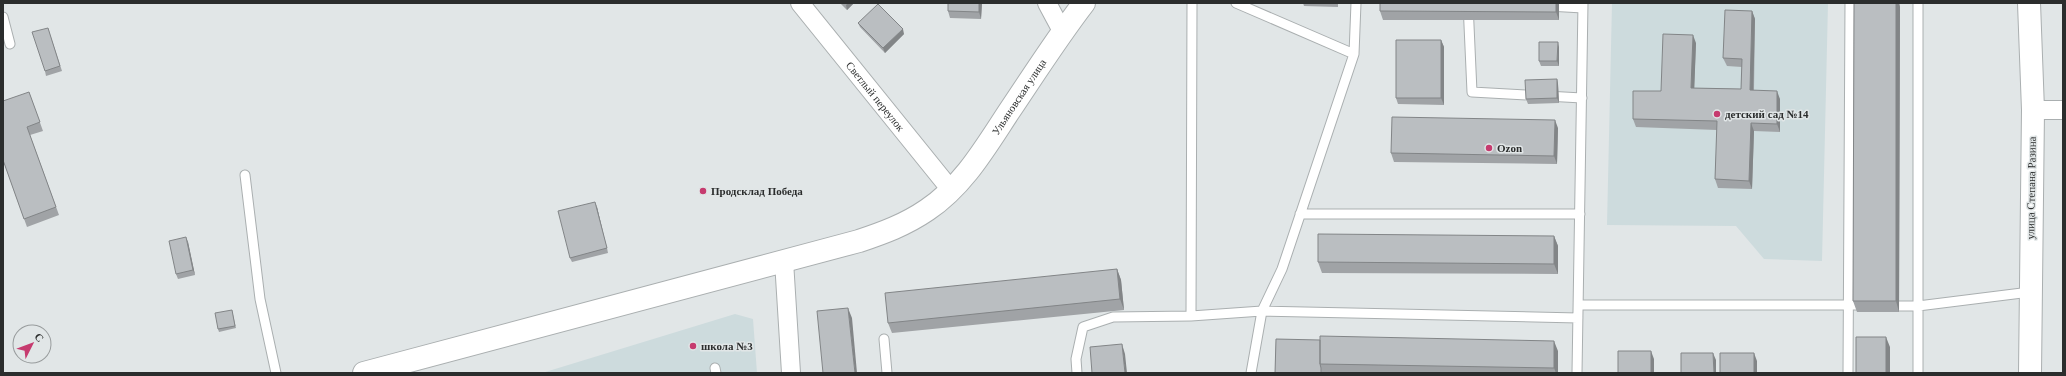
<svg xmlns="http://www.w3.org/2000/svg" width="2066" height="376" font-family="'Times New Roman',serif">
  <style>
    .built { fill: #cddbdd }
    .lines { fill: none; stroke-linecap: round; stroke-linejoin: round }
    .lane-casing { stroke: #aaafb0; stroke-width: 11 }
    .street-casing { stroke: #aaafb0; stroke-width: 20 }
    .secondary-casing { stroke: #aaafb0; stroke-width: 24 }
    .lane { stroke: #fff; stroke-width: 9 }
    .street { stroke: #fff; stroke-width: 18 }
    .secondary { stroke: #fff; stroke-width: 22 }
    .wall { fill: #a0a3a6 }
    .shaded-wall { fill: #828587 }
    .building { fill: #babec1; stroke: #828587 }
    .poi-dot { fill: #c63b6f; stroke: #e1e6e7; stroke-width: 1.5 }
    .labels { text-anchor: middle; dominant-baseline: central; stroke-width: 3; stroke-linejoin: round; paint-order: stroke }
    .street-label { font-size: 11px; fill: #2b2d2d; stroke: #e1e6e7 }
    .poi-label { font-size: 11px; font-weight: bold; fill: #2b2d2d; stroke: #e1e6e7; text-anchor: start }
  </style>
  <rect width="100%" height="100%" fill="#e1e6e7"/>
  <path class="built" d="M1612,3H1828L1822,261L1764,259L1736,226L1607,225Z
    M735,314L753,319L757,373H542Z"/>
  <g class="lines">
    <g class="lane-casing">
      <path id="lane" d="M1192,3L1191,316L1262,311L1578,318
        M1236,3L1354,54L1282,269L1262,311L1251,373
        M1468,3L1472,92L1582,98
        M1548,6L1583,8
        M3,17L10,44
        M1354,54L1356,3
        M245,175L260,299L276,373
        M1300,214H1580
        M1579,305H1867
        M1888,306H1918L2030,292
        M884,339L887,373
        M715,368L716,373
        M1077,373L1076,359L1083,327L1113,317L1191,316
        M1577,373L1583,3
        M1848,373L1850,3
        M1918,373V3"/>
    </g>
    <g class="street-casing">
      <g id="street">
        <path id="s1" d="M800,3L951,190"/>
        <path d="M1047,3L1062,31"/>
        <path d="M2033,110H2063"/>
        <path d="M784,261L791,373"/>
      </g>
    </g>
    <g class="secondary-casing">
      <g id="secondary">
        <path d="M2029,3L2033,110L2030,373"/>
        <path id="s2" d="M364,373L859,241C883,233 905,225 927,210C963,186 985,148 1008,113C1033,76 1057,38 1084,3"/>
      </g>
    </g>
    <use href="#lane" class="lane"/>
    <use href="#street" class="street"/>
    <use href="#secondary" class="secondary"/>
  </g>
  <path class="wall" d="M840,3H854L847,10Z
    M948,3H982L981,19L950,18L948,11Z
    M1303,3H1338V7L1304,6Z
    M1559,3V20H1383L1380,11Z
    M1854,3H1899L1900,7L1899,312H1857L1853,301Z
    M1752,11L1755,19L1754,90L1780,99V132L1754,131L1752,189L1718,188L1715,179L1717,130L1636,127L1633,119L1661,91L1696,43L1694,88L1741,89L1742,67L1727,66L1723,58Z
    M858,23L904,34L885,53L860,27Z
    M48,28L62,71L46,76L45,71Z
    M1441,40L1444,47V105L1398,104L1396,98Z
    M1559,47V66H1541L1539,61Z
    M1557,79L1558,84L1559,103L1528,104L1526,99Z
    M29,92L43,131L30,135L59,215L27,227L3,160Z
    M1558,128L1557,164L1394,162L1391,153Z
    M597,207L608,253L572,262L570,258Z
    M1554,236L1558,246V274L1322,273L1318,262Z
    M188,242L195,275L178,279L176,274Z
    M1117,269L1121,280L1124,310L892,333L888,323Z
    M232,310L236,328L219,332L218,329Z
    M1276,339L1558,351V373H1275Z"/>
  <path class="shaded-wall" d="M848,3H854L847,10L846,5Z
    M979,3H982L981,19L979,12Z
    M1556,3H1559V20L1556,12Z
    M1896,3H1899L1900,7L1899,312L1896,301Z
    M1752,11L1755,19L1753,98L1750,90Z
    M903,29L904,34L885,53L883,48Z
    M1693,35L1696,43L1694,96L1691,88Z
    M1441,40L1444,47V105L1441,98Z
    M1558,42L1559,47V66L1557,61Z
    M1557,79L1558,84L1559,103L1557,98Z
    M1777,91L1780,99V132L1777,124Z
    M1555,120L1558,128L1557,164L1554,156Z
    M1751,123L1754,131L1752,189L1749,181Z
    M595,202L597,207L608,253L607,248Z
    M1554,236L1558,246V274L1554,264Z
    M186,237L188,242L195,275L193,270Z
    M1117,269L1121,280L1124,310L1120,299Z
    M848,308L852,318L857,373H855Z
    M1886,337L1890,347V373H1886Z
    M1554,341L1558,351V373H1556L1554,368Z
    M1122,344L1125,354L1127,373H1125Z
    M1651,351L1654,359V373H1651Z
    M1713,353L1716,360V373H1714Z
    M1754,353L1757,361V373H1754Z"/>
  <path class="building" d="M948,3H979V12L948,11Z
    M1380,3H1556V12L1380,11Z
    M1854,3H1896V301H1853Z
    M878,4L903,29L883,48L858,23Z
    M1725,10L1752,11L1750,90L1777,91V124L1751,123L1749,181L1715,179L1717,121L1633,119V91H1661L1663,34L1693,35L1691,88L1741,89L1742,59L1723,58Z
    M48,28L60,66L45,71L32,32Z
    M1396,40H1441V98H1396Z
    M1539,42H1558L1557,61H1539Z
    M1557,79V98L1526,99L1525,80Z
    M29,92L40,122L27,127L56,207L24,219L3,160V101Z
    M1392,117L1555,120L1554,156L1391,153Z
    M595,202L607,248L570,258L558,211Z
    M1318,234L1554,236V264L1318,262Z
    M186,237L193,270L176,274L169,241Z
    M1117,269L1120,299L888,323L885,293Z
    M848,308L855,373H823L817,311Z
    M232,310L235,326L218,329L215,313Z
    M1320,336L1554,341V368L1320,364Z
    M1856,337H1886V373H1856Z
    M1276,339L1320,340V364L1321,368V373H1275Z
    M1122,344L1125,373H1092L1090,347Z
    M1618,351H1651V373H1618Z
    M1681,353H1713L1714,373H1681Z
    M1720,353H1754V373H1720Z"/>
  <g class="poi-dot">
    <circle cx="1717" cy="114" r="4"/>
    <circle cx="1489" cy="148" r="4"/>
    <circle cx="703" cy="191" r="4"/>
    <circle cx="693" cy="346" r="4"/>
  </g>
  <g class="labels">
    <g class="street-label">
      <text stroke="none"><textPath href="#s1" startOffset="120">Светлый переулок</textPath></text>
      <text stroke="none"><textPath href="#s2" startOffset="734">Ульяновская улица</textPath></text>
      <text transform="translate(2031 188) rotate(-89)">улица Степана Разина</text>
    </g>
    <g class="poi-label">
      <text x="1725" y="114">детский сад №14</text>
      <text x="1497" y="148">Ozon</text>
      <text x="711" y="191">Продсклад Победа</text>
      <text x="701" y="346">школа №3</text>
    </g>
  </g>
  <rect width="2066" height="376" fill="none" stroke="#2b2d2d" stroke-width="8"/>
  <g transform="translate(32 344) rotate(48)"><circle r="19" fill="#e1e6e7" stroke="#989c9d"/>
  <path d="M0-3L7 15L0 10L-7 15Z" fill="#c63b6f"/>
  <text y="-6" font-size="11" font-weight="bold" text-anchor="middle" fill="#2b2d2d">С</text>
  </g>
</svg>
